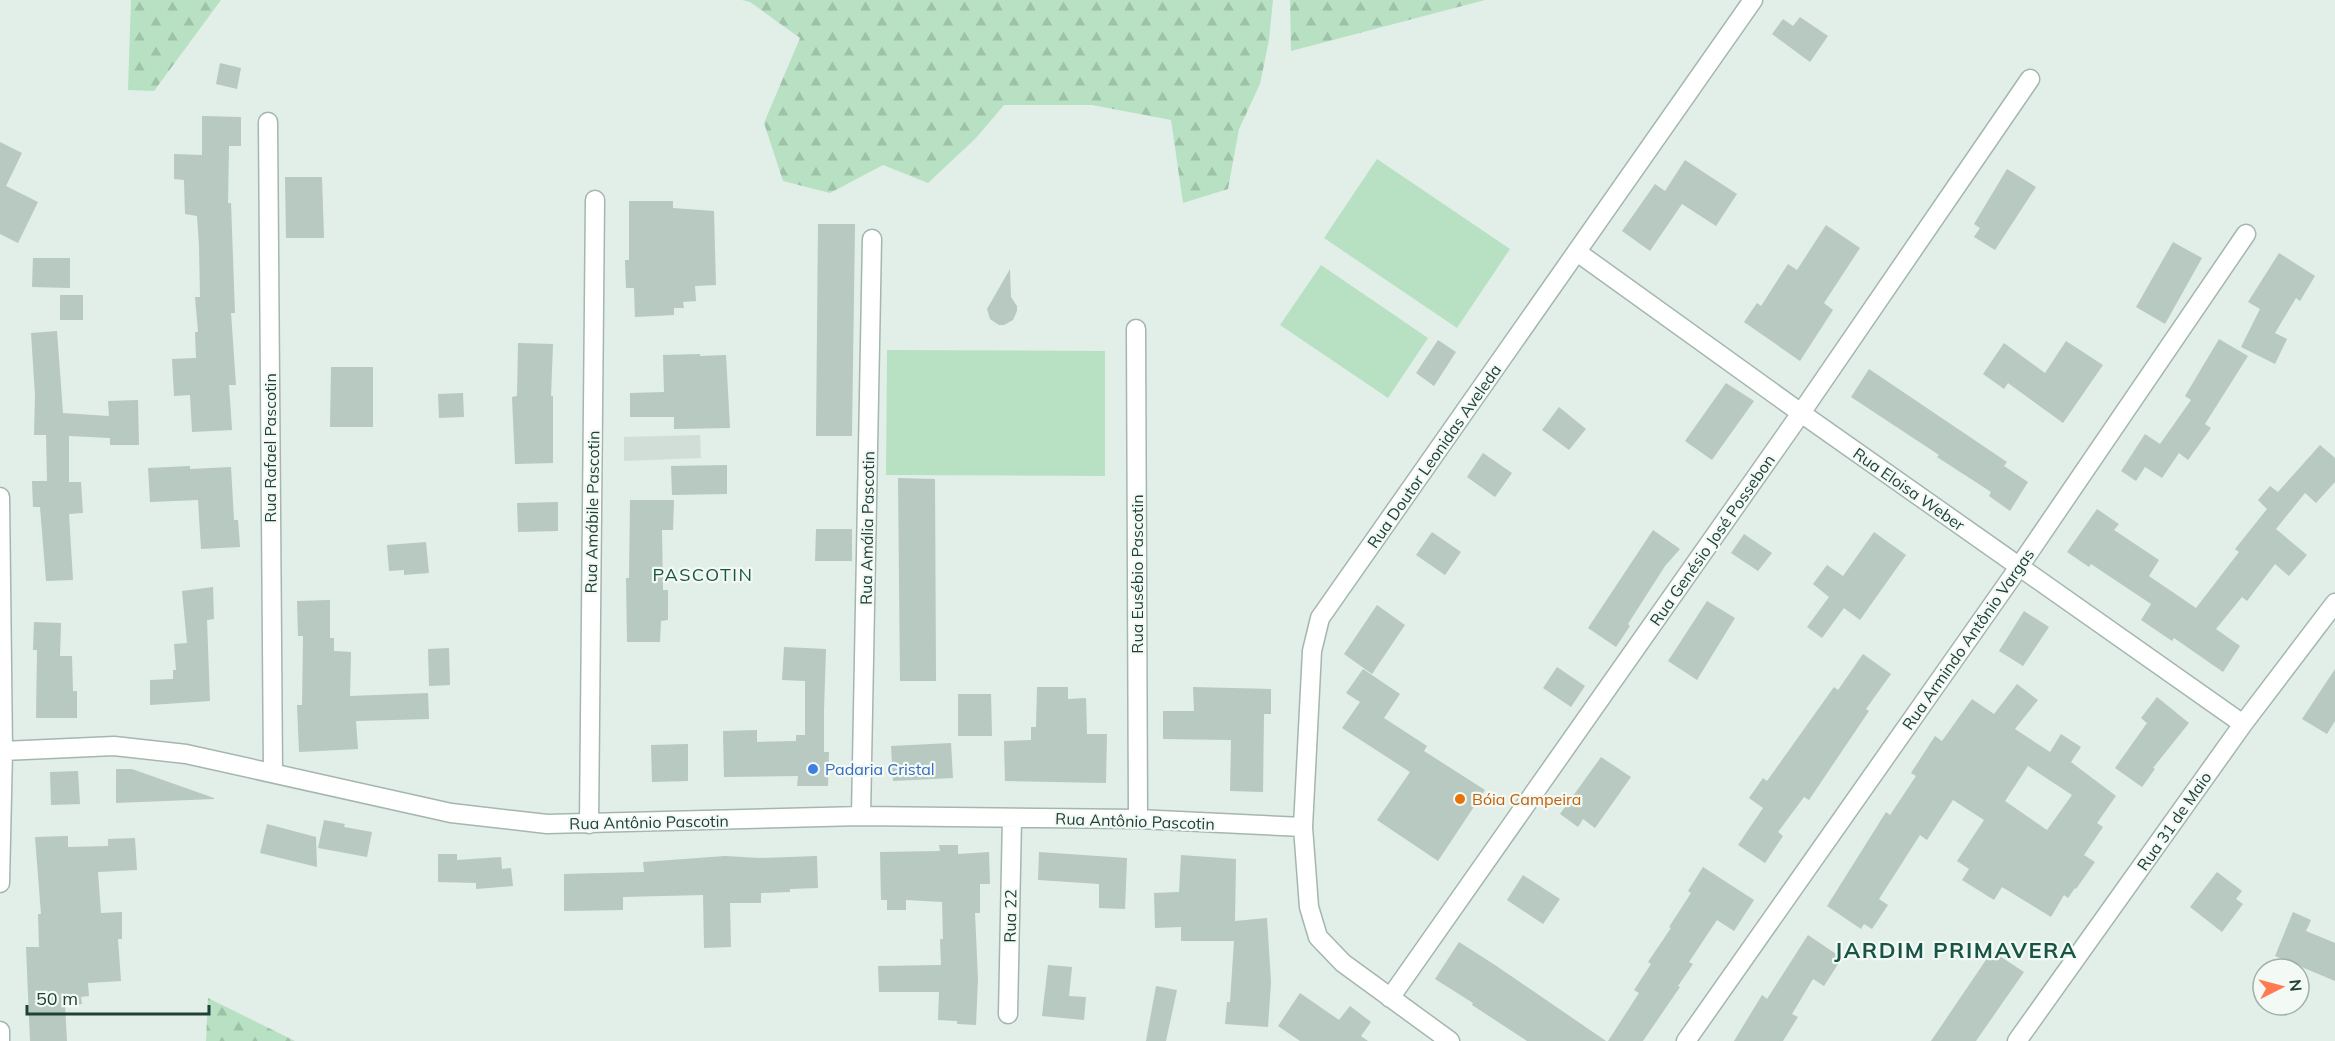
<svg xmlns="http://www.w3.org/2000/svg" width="2335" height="1041" font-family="Mulish,sans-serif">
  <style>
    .built { fill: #d0ded7 }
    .forest { fill: url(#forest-firs) }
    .park { fill: #b8e1c3 }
    .building { fill: #b7c9c1; fill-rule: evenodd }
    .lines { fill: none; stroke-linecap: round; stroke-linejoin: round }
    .street-casing { stroke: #a4b6b0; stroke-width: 21 }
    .street { stroke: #fff; stroke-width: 18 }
    .shop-dot { fill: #3f7fe0; stroke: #f3faf6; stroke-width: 2 }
    .food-dot { fill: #e8710a; stroke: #f3faf6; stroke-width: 2 }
    .labels { text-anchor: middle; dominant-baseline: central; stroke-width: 4.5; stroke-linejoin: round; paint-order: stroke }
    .street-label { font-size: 16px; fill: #204038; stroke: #f3faf6 }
    .shop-label { font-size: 16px; fill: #366cbe; stroke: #f3faf6; text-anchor: start }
    .food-label { font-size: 16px; fill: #c56008; stroke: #f3faf6; text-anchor: start }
    .neighbourhood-label { font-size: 18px; letter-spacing: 1.5px; fill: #195546; stroke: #f3faf6 }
    .district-label { font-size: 22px; font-weight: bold; letter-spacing: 1.5px; fill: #195546; stroke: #f3faf6 }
  </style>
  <defs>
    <pattern id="forest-firs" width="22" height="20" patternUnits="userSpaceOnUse" patternTransform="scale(1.5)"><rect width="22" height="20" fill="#b8e1c3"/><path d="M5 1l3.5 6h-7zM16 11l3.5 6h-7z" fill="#9ec2a8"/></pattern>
  </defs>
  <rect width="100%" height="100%" fill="#e2eee8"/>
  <path class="built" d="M700,435L701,458L624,461V437Z"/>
  <path class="forest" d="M131,0H221L154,91L128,90Z
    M742,0H1273L1269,40L1260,84L1239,129L1228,189L1183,203L1171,120L1092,105H1004L976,138L928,183L883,165L830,193L783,181L764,123L800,38L750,2Z
    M1290,0H1485L1291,51Z
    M208,998L295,1041H206Z"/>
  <path class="park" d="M1377,159L1510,249L1457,328L1324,238Z
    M1321,265L1428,338L1388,398L1280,325Z
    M887,350L1105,351V476L886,475Z"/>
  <path class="building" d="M1800,17L1828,36L1810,62L1772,34L1783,19L1793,26Z
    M220,63L241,68L237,89L216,84Z
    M202,116L241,117V146H229L228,203H231L235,313H231L236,385H229L232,430L192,432L190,395L174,396L172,359L196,358L195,332H198L195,297H200L199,246L197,216L185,214L184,180L174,179V154L202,155Z
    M0,142L22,153L6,186L38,202L18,243L0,234Z
    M1685,160L1737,194L1716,226L1682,204L1650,251L1622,231L1655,184L1665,191Z
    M2007,169L2036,187L1995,250L1974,237L1980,228L1974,224Z
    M285,177H322L324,238H286Z
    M629,201H673V208L714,211L716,285L695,286L696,301L683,302L684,308H674V315L635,317L634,288H626L625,260H629Z
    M818,224H855L852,436H816Z
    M1826,225L1860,248L1824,303L1833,310L1800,361L1744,322L1757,303L1761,306L1788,264L1797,270Z
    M2173,242L2202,258L2165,324L2136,307Z
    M2279,253L2315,276L2300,301L2296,298L2275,333L2287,339L2275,364L2241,347L2260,309L2248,302Z
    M33,258H70V288L32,287Z
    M1010,269L1011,297L1017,306V311L1013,320L1004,325H999L990,319L987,309Z
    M60,295H83V320H60Z
    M57,331L63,413L109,416L108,401L138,400L139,445H110V438L69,436V482H81L83,513L69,514L73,580L46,581L40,507H33L32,481H47L46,435H34L35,395L31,333Z
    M2219,339L2248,356L2205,424L2211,428L2188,460L2179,453L2162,478L2145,467L2136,481L2121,471L2145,434L2160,444L2191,400L2185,396Z
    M1438,340L1456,352L1434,386L1416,373Z
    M2066,341L2103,365L2063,423L2008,383L2004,389L1983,374L2004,343L2045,373Z
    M518,343L553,344L551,396H553V463L515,464L512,397L517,396Z
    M700,354V356L726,355L730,428L674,429V417H630V393L664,392L663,355Z
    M331,367H373V427H330Z
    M1869,369L2007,462L2004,466L2028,482L2010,511L1989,496L1991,492L1937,457L1939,455L1851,397Z
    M1726,383L1754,401L1712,460L1685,441Z
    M463,393L464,417L439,418L438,394Z
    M1559,407L1586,429L1569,450L1542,430Z
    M2320,445L2335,458V482L2316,503L2305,493L2276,529L2307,555L2289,576L2275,564L2247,601L2242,597L2216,629L2240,646L2223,672L2174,638L2172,641L2141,620L2151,604L2091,564L2089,567L2067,552L2097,509L2119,524L2114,530L2159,560L2149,576L2196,608L2239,552L2235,549L2267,509L2258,500L2270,486L2278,492Z
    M1483,453L1512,473L1495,497L1467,477Z
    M727,465V494L672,495L671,466Z
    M190,466V469L231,467L234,520H238L240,547L201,549L198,500L150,502L148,468Z
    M898,478L935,479L936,681H900Z
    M630,500H674L673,530H662L663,590H668V620L661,621L660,642H627L626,578H629Z
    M558,502V531L518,532L517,503Z
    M816,529H852V561H815Z
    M1653,530L1680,549L1665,566L1628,624L1630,626L1616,647L1588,628Z
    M1432,532L1461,552L1445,575L1416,555Z
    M1874,532L1906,555L1860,620L1844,608L1822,638L1807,627L1829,597L1813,584L1827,565L1843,576Z
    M1744,534L1772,553L1758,571L1731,553Z
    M426,542L429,573L404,575V570L389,571L387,545Z
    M213,587L214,619L207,620L210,701L150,705V680L173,679V670H176L174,644L187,643L182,591Z
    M330,600V638H334V651L351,652L350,696L428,693L429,719L356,721L358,749L299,752L297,705H302L303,636H298L297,601Z
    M1707,601L1735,618L1697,680L1668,661Z
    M1377,605L1405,625L1372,674L1344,654Z
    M2024,611L2049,627L2023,666L1999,651Z
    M34,622L61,623L60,656H72L73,691H77V718H36L37,650H33Z
    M784,647L826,649L824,710V752H829L828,786H797L798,776L724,777L723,731L757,730V742L796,741V735H805V681L782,680Z
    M449,648L450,685L429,686L428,649Z
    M1863,654L1891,674L1866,709L1869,711L1809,800L1804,797L1778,832L1783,836L1765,863L1738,845L1763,808L1749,798L1763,778L1767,781L1834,687L1838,690Z
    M1557,667L1585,686L1571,707L1543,688Z
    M1363,669L1400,694L1384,718L1427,746L1424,751L1485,790L1438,861L1377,820L1410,772L1342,728L1360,702L1346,693Z
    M2335,669V721L2327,734L2302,719Z
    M2017,684L2038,700L2015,729L2050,752L2061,734L2081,747L2071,762L2116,796L2097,823L2103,827L2084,855L2095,862L2076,889L2075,888L2068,898L2064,895L2051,917L2002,887L1994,900L1962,880L1969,869L1957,861L1984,820L1953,800L1927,840L1920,835L1879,899L1888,905L1872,929L1864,924L1861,929L1827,906L1886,812L1890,815L1916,776L1911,773L1935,736L1942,741L1972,699L1994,714ZM2028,766L2072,795L2047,830L2005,801Z
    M1037,687H1068V699L1086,698L1087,734H1107L1106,783L1005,781L1004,741L1031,740V727H1036Z
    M1193,687L1271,689V714H1264L1263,792L1230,791L1231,740L1163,739V711H1194Z
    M958,694H991L992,736H958Z
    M2157,697L2189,723L2153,768L2155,769L2142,787L2115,768L2147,723L2141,718Z
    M951,743L953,778L893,781L891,746Z
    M688,744V781L652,782L651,745Z
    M1601,757L1631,777L1595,828L1583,819L1578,827L1560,814Z
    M116,769H132L214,798V799L116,803Z
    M78,771L80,804L51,805L50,772Z
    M324,820L345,824L344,827L372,832L367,857L318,848Z
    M267,824L316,837L317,867L260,853Z
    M68,836V847L108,846V839L135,838L137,870L98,872L101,913L122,912V939H118L121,981L88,983L89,996L81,997L82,1004L65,1005L67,1041H30L26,947H39L38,914H41L35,837Z
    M939,845H958V854L989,852L990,884H980V913H975L978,979L976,1025L957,1024V1021L938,1020L939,992H879L878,966L941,965L940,939H943L942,902L906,900V910H887V900H881L880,852L940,851Z
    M1039,852L1127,858L1125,909L1099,908V884L1038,880Z
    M438,854H457V860L501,857L502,869L511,868L513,886L476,889V883L438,882Z
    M1181,855L1236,859L1235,921L1267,918L1271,982L1268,1027L1225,1024L1227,1002H1230L1234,941H1181V927L1155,928L1154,893L1179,892Z
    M725,856L760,858L817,856L818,888L790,889V892L761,893V903H730L731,947L704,948L703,895L623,897V910L564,911V874L644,872L643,862Z
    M1703,867L1754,900L1734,931L1717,920L1689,962L1693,964L1678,986L1680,987L1643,1041H1608L1639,993L1634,990L1651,964L1648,962L1671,928L1669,927L1691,893L1688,891Z
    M2217,872L2242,891L2236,899L2243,904L2222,932L2190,907Z
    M1523,875L1560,899L1543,924L1507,900Z
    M2293,912L2311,920L2306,931L2335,943V981L2275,956Z
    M1808,935L1842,958L1824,986L1813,979L1792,1014L1798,1017L1783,1041H1734L1762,995L1767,999Z
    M1459,942L1495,965L1606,1041H1527L1472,1005L1473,1003L1435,979Z
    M1992,951L2024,972L1976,1041H1931Z
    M1048,965L1072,967L1069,996L1086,997L1084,1020L1042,1016Z
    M1156,986L1177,990L1166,1041H1146Z
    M1300,993L1339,1020L1350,1006L1371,1022L1361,1036L1368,1041H1300L1278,1026Z"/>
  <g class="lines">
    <g class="street-casing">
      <path id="street" d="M268,122L273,773
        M1577,252L1801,413L2243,724
        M1136,329L1138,819
        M0,497L3,751L0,883
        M3,751L114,746L186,754L451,813L547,824L861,816L1138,819L1303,827
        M861,816L872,239
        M589,824L595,200
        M1390,998L1801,413L2030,79
        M1008,1014L1012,818
        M0,1031V1041
        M1450,1041L1343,963L1318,937L1309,907L1303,827L1312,651L1320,618L1753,0
        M1686,1041L2019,567L2246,234
        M2017,1041L2243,724L2335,603"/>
    </g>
    <use href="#street" class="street"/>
  </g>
  <circle class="shop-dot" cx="813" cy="769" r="6"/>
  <circle class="food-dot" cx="1460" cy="799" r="6"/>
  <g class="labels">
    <g class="street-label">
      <text transform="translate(270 448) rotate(-90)">Rua Rafael Pascotin</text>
      <text transform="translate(1434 456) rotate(-55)">Rua Doutor Leonidas Aveleda</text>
      <text transform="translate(1909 489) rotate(35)">Rua Eloisa Weber</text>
      <text transform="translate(592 512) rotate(-89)">Rua Amábile Pascotin</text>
      <text transform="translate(867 528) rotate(-89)">Rua Amália Pascotin</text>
      <text transform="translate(1712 540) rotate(-55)">Rua Genésio José Possebon</text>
      <text transform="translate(1137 574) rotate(-90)">Rua Eusébio Pascotin</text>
      <text transform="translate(1968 639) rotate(-55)">Rua Armindo Antônio Vargas</text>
      <text transform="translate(1135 821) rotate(2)">Rua Antônio Pascotin</text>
      <text transform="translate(2174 821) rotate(-55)">Rua 31 de Maio</text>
      <text transform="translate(649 822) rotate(-1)">Rua Antônio Pascotin</text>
      <text transform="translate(1010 916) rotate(-89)">Rua 22</text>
    </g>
    <g class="shop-label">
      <text x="825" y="769">Padaria Cristal</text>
    </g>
    <g class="food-label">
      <text x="1472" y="799">Bóia Campeira</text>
    </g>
    <g class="neighbourhood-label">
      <text x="703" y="574">PASCOTIN</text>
    </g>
    <g class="district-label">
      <text x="1956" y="950">JARDIM PRIMAVERA</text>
    </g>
  </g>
  <g transform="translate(2281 987) rotate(84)"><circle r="28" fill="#f3faf6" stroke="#9fb0aa" stroke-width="1.5"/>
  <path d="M0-4.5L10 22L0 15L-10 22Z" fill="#ff7a4e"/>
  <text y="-9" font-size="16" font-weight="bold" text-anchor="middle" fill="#204038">N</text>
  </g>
  <path d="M27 1005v9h182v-9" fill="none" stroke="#204038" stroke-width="3"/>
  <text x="36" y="1005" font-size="18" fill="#204038" stroke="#f3faf6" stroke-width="4.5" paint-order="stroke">50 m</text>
</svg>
